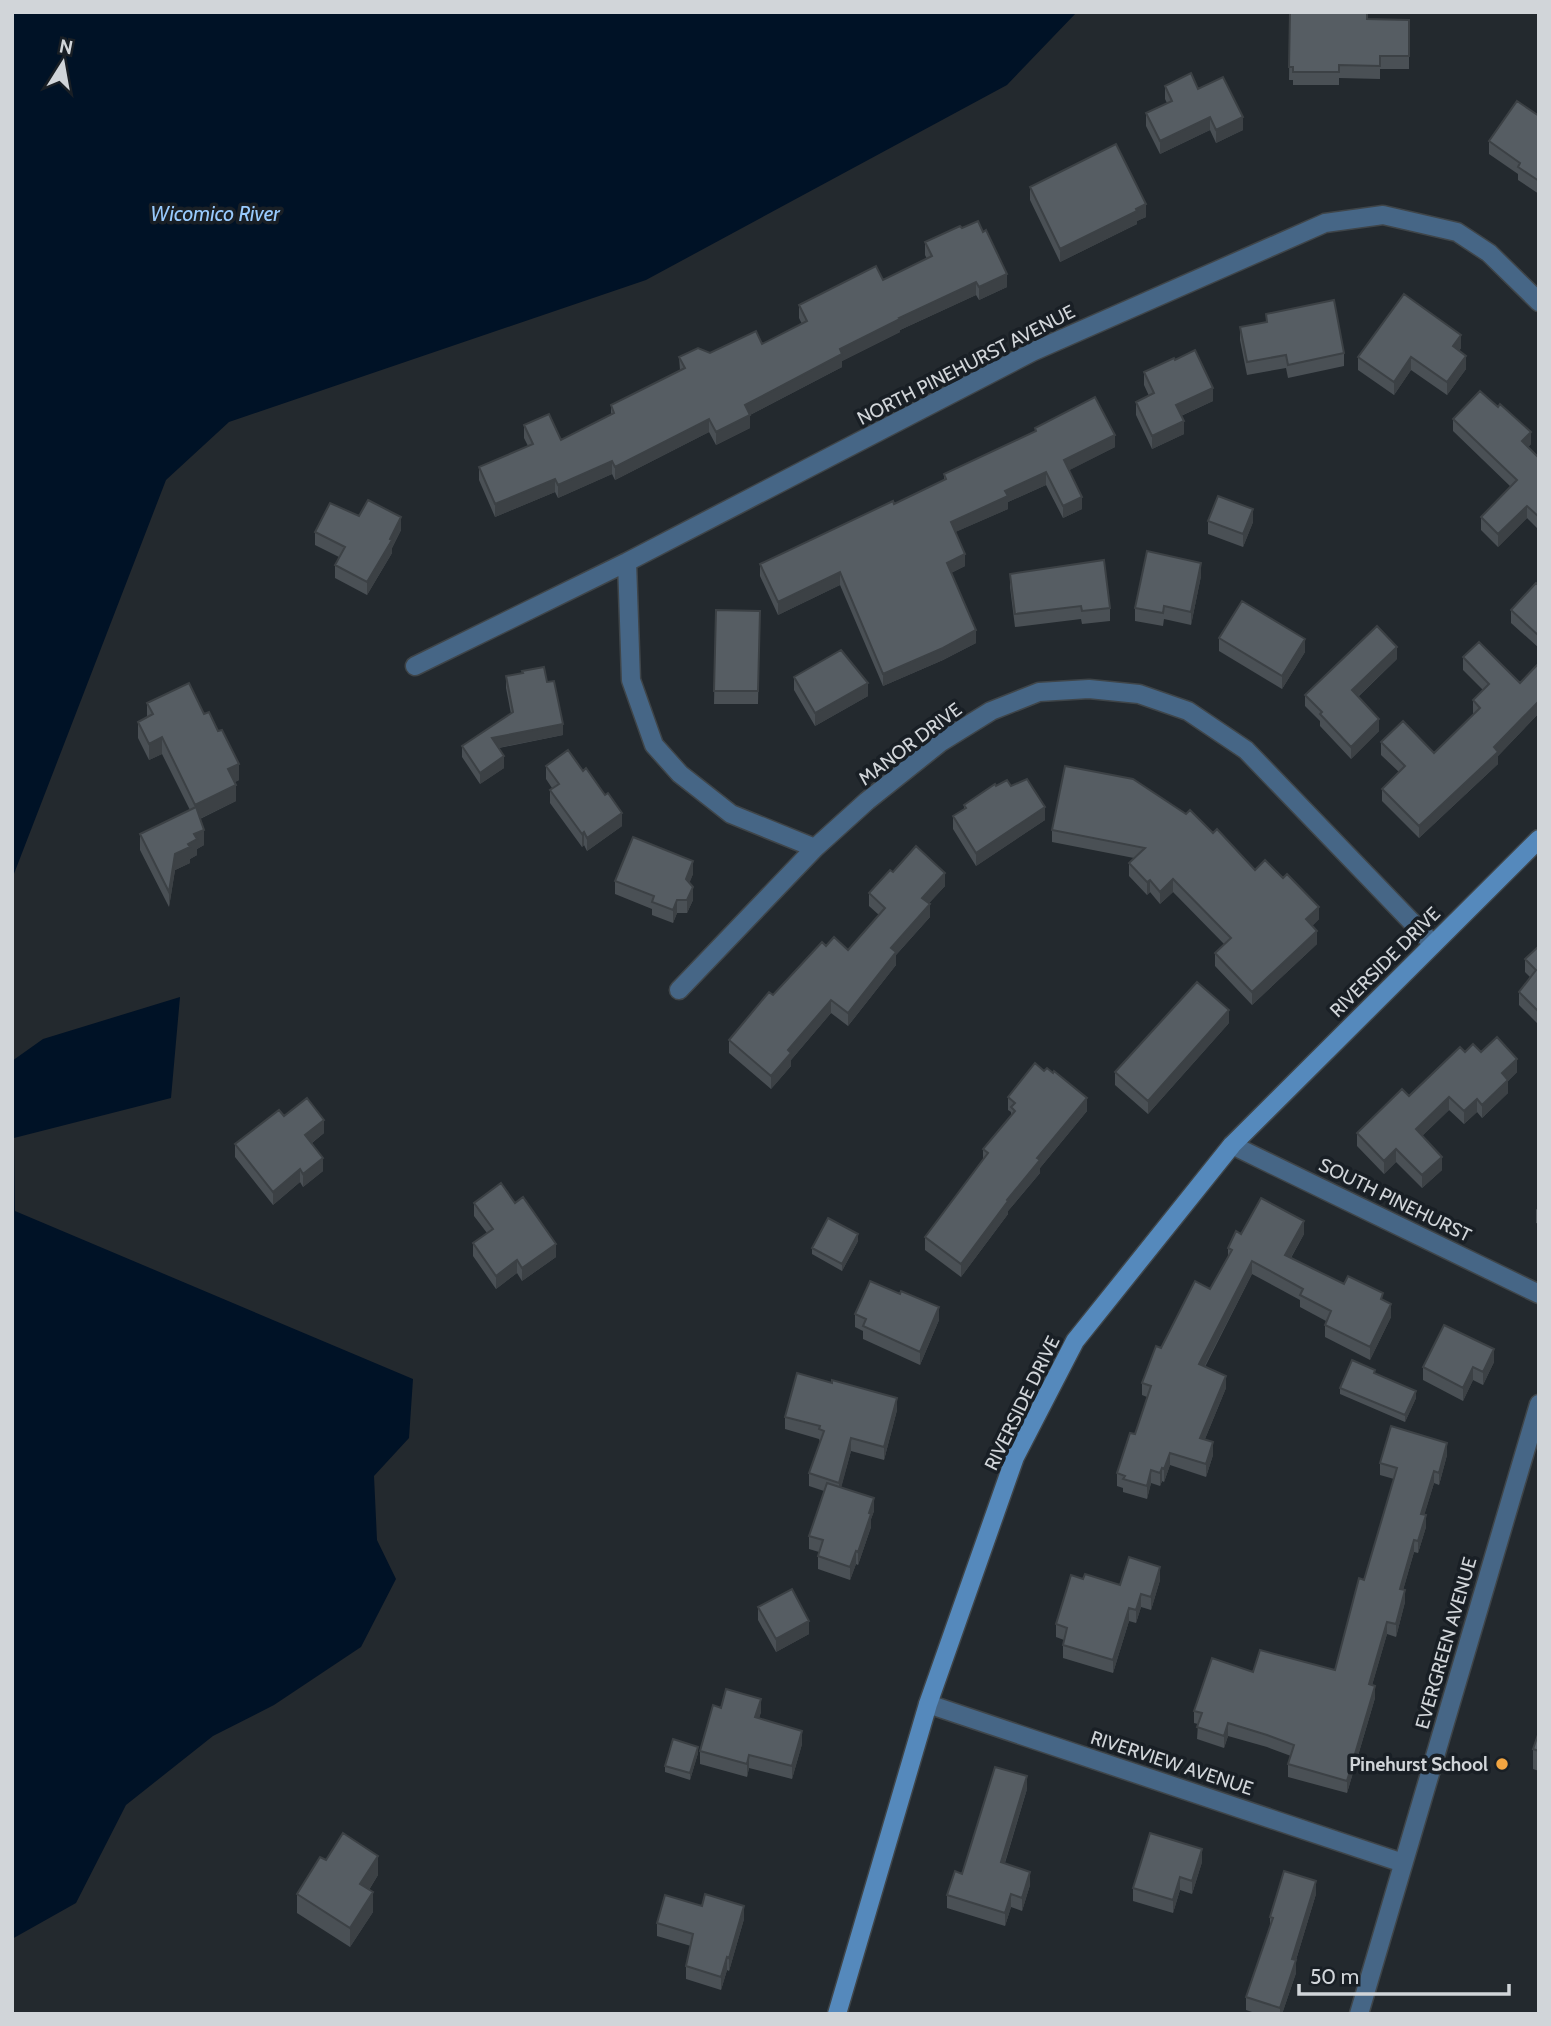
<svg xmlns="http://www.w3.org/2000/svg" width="1551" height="2026" font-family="Cabin,sans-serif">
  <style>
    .water { fill: #001226 }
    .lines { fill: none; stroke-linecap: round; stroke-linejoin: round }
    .street-casing { stroke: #3f4549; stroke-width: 21 }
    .secondary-casing { stroke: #3f4549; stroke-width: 21 }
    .street { stroke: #466686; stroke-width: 18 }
    .secondary { stroke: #5589bc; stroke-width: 18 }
    .wall { fill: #4a5055 }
    .shaded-wall { fill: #3c4145 }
    .building { fill: #565d63; stroke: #3c4145; stroke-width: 2 }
    .poi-dot { fill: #f2a541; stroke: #191f25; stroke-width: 2.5 }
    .labels { text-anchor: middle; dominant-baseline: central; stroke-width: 7; stroke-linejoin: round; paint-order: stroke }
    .street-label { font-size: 19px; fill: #d1d5d9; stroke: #191f25 }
    .poi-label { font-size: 19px; font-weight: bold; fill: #d1d5d9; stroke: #191f25; text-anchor: end }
    .water-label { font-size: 21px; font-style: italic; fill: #98cafd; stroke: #191f25 }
  </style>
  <rect width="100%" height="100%" fill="#23292e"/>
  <path class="water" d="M12,12H1077L1007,85L646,280L229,422L166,480L12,879Z
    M180,997L171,1098L14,1138L15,1211L413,1379L409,1438L374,1476L377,1540L396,1579L361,1647L274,1705L213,1736L126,1805L76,1903L12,1939V1061L43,1039Z"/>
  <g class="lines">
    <g class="street-casing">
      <path id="street" d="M627,562L631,680L654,745L680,774L731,814L815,848
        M415,666L627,562L1032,352L1325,223L1383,215L1457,232L1489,253L1539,302
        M679,990L815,848L867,801L941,742L991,711L1039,692L1089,689L1139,694L1188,711L1246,750L1433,944
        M1232,1145L1539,1294
        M928,1704L1403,1863
        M1359,2014L1539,1404"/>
    </g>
    <g class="secondary-casing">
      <path id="secondary" d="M837,2014L928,1704L1015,1457L1075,1341L1232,1145L1539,839"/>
    </g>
    <use href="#street" class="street"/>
    <use href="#secondary" class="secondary"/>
  </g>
  <path class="wall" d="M1290,12L1367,19L1409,20V69H1380V79L1339,78V85H1293V80H1289Z
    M1165,86L1198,89L1243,130L1216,143L1210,130L1160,154L1146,126V113L1167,103L1165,99Z
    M1539,116V194L1518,180V174L1489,154V141Z
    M1030,187L1146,217L1137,221V224L1060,262L1030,200Z
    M925,242L1007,287L979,300L976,295L900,330V332L842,361V367L750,415V428L716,445L709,432L615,480L612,474L558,498L555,492L495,517L479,480V467L528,446L524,438V425L561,440L611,414V405L680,370L679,357L762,344L802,324L799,318V305L883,280L927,259L925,255Z
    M1266,314L1344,353V366L1288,378L1286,368L1247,375L1240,340V327L1266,322Z
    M1461,348L1459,351L1466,369L1447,395L1411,370L1394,395L1358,370V357Z
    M1175,360L1213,401L1181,416L1184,434L1152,449L1136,415V402L1149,396L1144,385V372Z
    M1453,419L1531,444L1528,447L1539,458V530L1527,518L1498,547L1481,530V517L1511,487L1453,431Z
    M1035,428L1115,447L1069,470L1082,509L1063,518L1046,485L1008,502V509L955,532L965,566L951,573L976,643L943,660L883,686L840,585L778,615L760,576V564L894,504L944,481V474L1035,432Z
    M359,516L401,530L392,548V553L367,595L335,578V565L339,557L315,545V532Z
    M1208,521L1253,522L1243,547L1208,534Z
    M1010,574L1110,608V621L1082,624L1081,619L1015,627L1010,587Z
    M1201,576L1191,625L1164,619L1163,626L1135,621V608Z
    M1539,586V648L1511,623V610Z
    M716,610L760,611L758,704H714Z
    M1219,638L1305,652L1282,689L1219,651Z
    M1463,657L1520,683L1539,663V713L1498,756V764L1419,838L1382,801V789L1399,772L1381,755V742L1434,753L1474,714L1473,713V700L1483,690L1463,670Z
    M1397,659L1358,697L1379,731L1351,759L1320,726V721L1305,706V695Z
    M506,676L547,682L563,735L499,748L504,768L480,784L462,757V746L511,714L506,688Z
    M794,677L868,696L815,726L794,690Z
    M147,703L204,714L239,780L235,782L236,801L200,819L204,845L197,849V855L190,859V863L175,870L169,907L140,850V834L190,810L162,754L149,760L138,738V722L147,717Z
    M546,766L622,826L587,851L584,845L582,847L550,803V790L552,788L546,779Z
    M996,786H1011L1045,820L976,866L953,829V816L964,809V805Z
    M1052,830L1213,833L1255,870L1319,919L1312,926L1317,944L1252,1005L1215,966V953L1224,944L1173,892L1160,904L1150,892L1147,895L1129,876V863L1134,858L1052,842Z
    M893,872L945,886L929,903L930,917L896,955V965L848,1026L831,1013L791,1060V1066L771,1089L729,1053V1040L773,995L826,946L848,950L879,915L869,906V893Z
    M693,874L689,883L693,900L687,913H677L673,923L652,915V909L615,894V881Z
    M1539,946V1025L1519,1005V992L1530,977L1525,972V959Z
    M1229,1023L1148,1114L1115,1085V1072Z
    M1465,1052H1481L1517,1072L1508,1081V1093L1482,1118L1477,1112L1464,1124L1449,1110L1422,1136L1442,1170L1422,1188L1396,1162L1384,1174L1357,1146V1133L1409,1096Z
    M1008,1097L1087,1111L1040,1168V1173L1008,1211V1214L961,1277L925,1250V1237L983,1159V1149L1011,1116V1112L1008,1110Z
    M284,1116L324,1133L312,1143L323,1171L303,1187L300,1182L273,1205L235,1157V1144Z
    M474,1203H515L556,1257L522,1281L517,1273L496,1289L473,1256V1243L487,1233L474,1216Z
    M1539,1206V1224L1536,1223V1210Z
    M1241,1234H1304L1291,1258L1344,1284L1383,1300L1391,1317L1370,1360L1325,1337V1325L1326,1321L1300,1307V1300L1252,1274L1205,1367L1226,1388L1205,1439L1213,1455L1206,1477L1170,1465L1164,1482L1162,1481L1160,1486L1151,1483L1147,1499L1123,1492V1488L1117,1486V1473L1135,1434L1147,1397L1142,1395V1383L1161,1348L1210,1289L1228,1258V1248Z
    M858,1241L842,1271L812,1254V1248Z
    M900,1294L939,1320L920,1365L863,1339V1331L855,1327V1314Z
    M1494,1362L1483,1385L1473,1380L1463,1401L1423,1380V1367Z
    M1375,1373L1416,1398L1405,1422L1340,1394V1388Z
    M897,1410L884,1460L851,1451L841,1487L874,1511L871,1519V1527L858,1565L856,1564L850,1580L818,1569V1556L819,1552L809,1549V1536L824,1491L809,1486V1473L820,1442L819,1439L785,1429V1417Z
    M1447,1455L1439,1485L1434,1483L1424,1515L1426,1527L1418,1553L1414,1552L1403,1590L1405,1602L1396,1637L1387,1634L1372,1685L1375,1698L1347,1793L1288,1777V1764L1291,1756L1267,1747L1228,1736L1224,1748L1197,1739L1198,1724L1194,1723V1711L1253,1672L1335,1670L1364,1580L1394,1479L1380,1475V1463Z
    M1160,1580L1151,1610L1141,1607L1136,1623L1129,1621L1113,1673L1063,1658V1645L1064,1640L1056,1637V1624L1120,1585Z
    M758,1607L809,1634L776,1652L758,1620Z
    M721,1708L761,1712L759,1718L802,1744L792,1779L749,1768L747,1777L700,1764V1751Z
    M1539,1732V1771L1533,1769V1749Z
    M698,1753L690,1780L665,1772V1766Z
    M1027,1789L1005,1863L1030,1885L1022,1911L1011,1907L1005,1926L947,1908V1895L962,1874Z
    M326,1860L378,1875L369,1890L373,1912L350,1947L297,1913V1894Z
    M1202,1862L1192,1894L1180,1890L1173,1913L1133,1901V1888Z
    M1316,1894L1296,1960V1973L1282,2014H1258L1246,2010V1997L1270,1927V1917Z
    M702,1906L744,1919L729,1971L727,1970L721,1990L686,1979V1966L691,1946L657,1936V1923Z"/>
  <path class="shaded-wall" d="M1210,117V130L1160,154V141Z
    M1243,117V130L1216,143V130Z
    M1146,204V217L1137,221V224L1060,262V249Z
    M1007,274V287L979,300V287Z
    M976,282V295L900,330V332L842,361V367L746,417L750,415V428L716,445V432L745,405L840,349L899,318Z
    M1461,335V348L1453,359V346Z
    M1466,356V369L1447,395V382Z
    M1411,357V370L1394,395V382Z
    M1213,388V401L1176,418V405Z
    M709,419V432L615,480V467Z
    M1184,421V434L1152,449V436Z
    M1531,432V444L1522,454V441Z
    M1115,435V447L1064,473V460Z
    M612,461V474L558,498V485Z
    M1046,472V485L1008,502V509L951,534V522L1005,491Z
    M555,479V492L495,517V504Z
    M1082,497V509L1063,518V506Z
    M1527,506V518L1498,547V534Z
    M1253,509V522L1243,547V534Z
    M401,517V530L392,548V553L367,595V582Z
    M965,554V566L947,575V563Z
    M1201,563V576L1191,625V612Z
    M840,572V585L778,615V602Z
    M976,630V643L943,660L883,686V674Z
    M1305,639V652L1282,689V676Z
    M1397,647V659L1352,702V690Z
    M868,683V696L815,726V713Z
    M1539,701V713L1498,756V764L1419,838V826Z
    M1379,719V731L1351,759V747Z
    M563,724V735L492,749V738Z
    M162,737V754L149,760V744Z
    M504,756V768L480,784V773Z
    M239,764V780L228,785V769Z
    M236,785V801L195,821V805Z
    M1045,807V820L976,866V853Z
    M622,813V826L587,851V838Z
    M204,830V845L197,849V855L190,859V863L175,870L169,907V892L175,854L188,844L194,834Z
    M584,832V845L582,847V834Z
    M693,861V874L686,892V879Z
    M945,873V886L922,911V898Z
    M1173,879V892L1160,904V892Z
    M1150,880V892L1147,895V882Z
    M693,887V900L687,913V900Z
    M677,900V913L673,923V910Z
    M930,904V917L896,955V965L848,1026V1013L891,948Z
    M1319,907V919L1306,932V919Z
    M1317,931V944L1252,1005V992Z
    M831,1000V1013L791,1060V1066L771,1089V1076L788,1050Z
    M1229,1010V1023L1148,1114V1101Z
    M1517,1059V1072L1508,1081V1093L1482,1118V1105L1502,1073Z
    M1449,1097V1110L1416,1142V1129Z
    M1087,1098V1111L1040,1168V1173L1008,1211V1214L961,1277V1264L1037,1158Z
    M1477,1099V1112L1464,1124V1111Z
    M324,1120V1133L305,1148V1135Z
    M1396,1149V1162L1384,1174V1161Z
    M1442,1157V1170L1422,1188V1175Z
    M323,1158V1171L303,1187V1174Z
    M300,1169V1182L273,1205V1192Z
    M1304,1221V1234L1285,1268V1255Z
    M858,1234V1241L842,1271V1264Z
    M556,1244V1257L522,1281V1268Z
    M517,1260V1273L496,1289V1276Z
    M1252,1261V1274L1199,1377V1364Z
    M1391,1304V1317L1370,1360V1347Z
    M939,1307V1320L920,1365V1352Z
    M1494,1349V1362L1483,1385V1372Z
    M1473,1367V1380L1463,1401V1388Z
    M1226,1376V1388L1200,1451V1438Z
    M1416,1391V1398L1405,1422V1415Z
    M897,1398V1410L884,1460V1447Z
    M851,1438V1451L839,1496V1483Z
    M1213,1442V1455L1206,1477V1464Z
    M1447,1443V1455L1439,1485V1473Z
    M1170,1453V1465L1164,1482V1469Z
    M1162,1468V1481L1160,1486V1473Z
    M1151,1470V1483L1147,1499V1486Z
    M1434,1471V1483L1421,1526V1514Z
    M874,1498V1511L871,1519V1527L858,1565V1552Z
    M1426,1515V1527L1418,1553V1541Z
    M1414,1540V1552L1400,1601V1589Z
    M856,1551V1564L850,1580V1567Z
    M1160,1567V1580L1151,1610V1597Z
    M1405,1590V1602L1396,1637V1624Z
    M1141,1594V1607L1136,1623V1610Z
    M1129,1608V1621L1113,1673V1660Z
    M809,1621V1634L776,1652V1639Z
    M1387,1622V1634L1369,1696V1684Z
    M1375,1686V1698L1347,1793V1781Z
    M761,1699V1712L755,1730V1717Z
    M1228,1723V1736L1224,1748V1736Z
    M802,1731V1744L792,1779V1766Z
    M698,1747V1753L690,1780V1773Z
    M749,1755V1768L747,1777V1764Z
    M1027,1776V1789L1001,1875V1862Z
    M1202,1849V1862L1192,1894V1881Z
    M378,1856V1875L360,1904V1884Z
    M1030,1872V1885L1022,1911V1898Z
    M1180,1877V1890L1173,1913V1900Z
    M1316,1881V1894L1296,1960V1973L1282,2014H1280V2008L1292,1959Z
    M373,1892V1912L350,1947V1928Z
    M1011,1894V1907L1005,1926V1913Z
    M744,1906V1919L729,1971V1958Z
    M727,1957V1970L721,1990V1977Z"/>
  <path class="building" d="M1290,12H1367V19L1409,20V56H1380V66L1339,65V72H1293V67H1289Z
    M1191,73L1198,89L1223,77L1243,117L1216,130L1210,117L1160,141L1146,113L1172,101L1165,86Z
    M1517,101L1539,116V181L1518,167L1520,163L1489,141Z
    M1116,144L1146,204L1136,209L1137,211L1060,249L1030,187Z
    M978,221L983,232L986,230L1007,274L979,287L976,282L899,318L900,319L840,349L842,354L745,405L750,415L716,432L709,419L615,467L612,461L558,485L555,479L495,504L479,467L533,444L524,425L549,414L561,440L614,413L611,405L685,368L679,357L698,348L710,353L756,331L762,344L807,321L799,305L876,266L883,280L932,256L925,242L960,226L962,228Z
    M1404,294L1461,335L1453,346L1466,356L1447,382L1411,357L1394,382L1358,357Z
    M1334,300L1344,353L1288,365L1286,355L1247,362L1240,327L1267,322L1266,314Z
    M1195,350L1213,388L1176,405L1184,421L1152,436L1136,402L1154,393L1144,372L1174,358L1175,360Z
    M1480,391L1498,407L1500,404L1531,432L1522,441L1539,458V517L1527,506L1498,534L1481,517L1517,480L1453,419Z
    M1095,397L1115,435L1064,460L1082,497L1063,506L1046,472L1005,491L1008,496L951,522L965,554L947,563L976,630L943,648L883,674L840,572L778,602L760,564L893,501L894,504L946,479L944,474L1036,431L1035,428Z
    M1218,496L1253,509L1243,534L1208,521Z
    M368,500L401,517L390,539L392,540L367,582L335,565L345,547L315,532L330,503L359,516Z
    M1147,551L1201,563L1191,612L1164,606L1163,613L1135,608Z
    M1104,560L1110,608L1082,611L1081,606L1015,614L1010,574Z
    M1536,583L1539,586V636L1511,610Z
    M1242,601L1305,639L1282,676L1219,638Z
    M716,610L760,611L758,691H714Z
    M1377,626L1397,647L1352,690L1379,719L1351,747L1320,714L1322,712L1305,695Z
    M1479,642L1520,683L1539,663V701L1494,747L1498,752L1419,826L1382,789L1405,766L1381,742L1403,721L1434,753L1480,708L1473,700L1489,684L1463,657Z
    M841,650L868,683L815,713L794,677Z
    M544,667L547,682L554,681L563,724L492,738L504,756L480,773L462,746L513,712L506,676L523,673L522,671Z
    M189,683L204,714L209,712L218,731L222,730L239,764L228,769L236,785L195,805L162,737L149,744L138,722L153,714L147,703Z
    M568,750L583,771L586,768L605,795L608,793L622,813L587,838L584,832L582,834L550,790L559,784L546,766Z
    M1065,766L1133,779L1186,814L1190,810L1213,833L1217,829L1255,870L1265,860L1283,878L1287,874L1319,907L1306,919L1317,931L1252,992L1215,953L1231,938L1173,879L1160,892L1150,880L1147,882L1129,863L1145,848L1052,830Z
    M1027,779L1045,807L976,853L953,816L966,808L964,805L995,784L996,786L1007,780L1011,786Z
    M196,807L204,830L194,834L197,839L188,844L190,847L175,854L169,892L140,834Z
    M633,837L693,861L686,879L693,887L687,900H677L673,910L652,902L654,896L615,881Z
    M916,846L945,873L922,898L930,904L891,948L896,952L848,1013L831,1000L788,1050L791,1053L771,1076L729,1040L769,992L773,995L822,942L826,946L834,937L848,950L885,908L869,893L890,870L893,872Z
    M1539,946V1012L1519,992L1536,970L1525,959Z
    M1197,982L1229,1010L1148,1101L1115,1072Z
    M1497,1037L1517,1059L1502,1073L1508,1080L1482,1105L1477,1099L1464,1111L1449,1097L1416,1129L1442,1157L1422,1175L1396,1149L1384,1161L1357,1133L1402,1089L1409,1096L1460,1047L1465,1052L1473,1044L1481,1052Z
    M1035,1063L1044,1071L1047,1068L1053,1073L1054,1071L1087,1098L1037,1158L1040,1160L1007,1200L1008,1201L961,1264L925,1237L988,1153L983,1149L1015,1111L1011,1107L1015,1103L1008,1097Z
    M307,1098L324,1120L305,1135L323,1158L303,1174L300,1169L273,1192L235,1144L279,1110L284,1116Z
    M501,1183L515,1203L523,1197L556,1244L522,1268L517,1260L496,1276L473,1243L493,1229L474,1203Z
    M1261,1198L1304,1221L1285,1255L1344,1284L1348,1276L1383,1293L1381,1299L1391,1304L1370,1347L1325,1325L1331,1311L1300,1295L1303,1289L1252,1261L1199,1364L1226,1376L1200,1438L1213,1442L1206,1464L1170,1453L1164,1469L1162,1468L1160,1473L1151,1470L1147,1486L1123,1479L1125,1476L1117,1473L1130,1433L1135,1434L1151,1386L1142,1383L1156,1346L1161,1348L1195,1281L1210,1289L1232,1250L1228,1248L1236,1231L1241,1234Z
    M828,1218L858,1234L842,1264L812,1248Z
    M870,1281L900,1294L901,1291L939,1307L920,1352L863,1326L866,1319L855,1314Z
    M1444,1325L1494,1349L1483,1372L1473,1367L1463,1388L1423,1367Z
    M1352,1360L1375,1370L1374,1373L1416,1391L1405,1415L1340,1388Z
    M797,1373L832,1383V1380L897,1398L884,1447L851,1438L839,1483L809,1473L824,1431L819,1429L820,1426L785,1417Z
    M1391,1426L1447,1443L1439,1473L1434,1471L1421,1514L1426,1515L1418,1541L1414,1540L1400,1589L1405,1590L1396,1624L1387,1622L1369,1684L1375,1686L1347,1781L1288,1764L1294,1745L1267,1735L1228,1723L1224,1736L1197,1727L1202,1713L1194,1711L1212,1658L1253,1672L1260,1650L1335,1670L1359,1578L1364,1580L1397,1468L1380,1463Z
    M827,1483L874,1498L869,1513L871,1514L858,1552L856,1551L850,1567L818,1556L823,1540L809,1536Z
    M1129,1557L1160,1567L1151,1597L1141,1594L1136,1610L1129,1608L1113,1660L1063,1645L1067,1628L1056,1624L1071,1575L1083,1579L1085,1574L1120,1585Z
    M792,1589L809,1621L776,1639L758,1607Z
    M726,1689L761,1699L755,1717L802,1731L792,1766L749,1755L747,1764L700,1751L713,1705L721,1708Z
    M1539,1732V1751L1533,1749Z
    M673,1739L698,1747L690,1773L665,1766Z
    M995,1767L1027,1776L1001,1862L1030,1872L1022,1898L1011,1894L1005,1913L947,1895L955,1871L962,1874Z
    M343,1833L378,1856L360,1884L373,1892L350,1928L297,1894L320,1857L326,1860Z
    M1150,1833L1202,1849L1192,1881L1180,1877L1173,1900L1133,1888Z
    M1284,1871L1316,1881L1292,1959L1296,1960L1280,2008L1246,1997L1273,1918L1270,1917Z
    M705,1894L744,1906L729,1958L727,1957L721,1977L686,1966L693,1934L657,1923L665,1895L702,1906Z"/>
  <circle class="poi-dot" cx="1502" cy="1764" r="7"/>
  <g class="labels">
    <g class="street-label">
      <text transform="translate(966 365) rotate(-27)">NORTH PINEHURST AVENUE</text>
      <text transform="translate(910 744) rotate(-37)">MANOR DRIVE</text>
      <text transform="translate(1385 962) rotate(-45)">RIVERSIDE DRIVE</text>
      <text transform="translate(1395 1200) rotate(26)">SOUTH PINEHURST</text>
      <text transform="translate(1022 1403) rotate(-64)">RIVERSIDE DRIVE</text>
      <text transform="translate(1446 1643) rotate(-74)">EVERGREEN AVENUE</text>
      <text transform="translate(1172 1763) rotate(18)">RIVERVIEW AVENUE</text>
    </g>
    <g class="poi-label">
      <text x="1488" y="1764">Pinehurst School</text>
    </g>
    <g class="water-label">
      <text x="215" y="213">Wicomico River</text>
    </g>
  </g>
  <rect width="1551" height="2026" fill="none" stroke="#d1d5d9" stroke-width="28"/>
  <g transform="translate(63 63) rotate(11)" stroke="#191f25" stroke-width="5" paint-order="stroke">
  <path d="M0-5L12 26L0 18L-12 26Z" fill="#d1d5d9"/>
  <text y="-10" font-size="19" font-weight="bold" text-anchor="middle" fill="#d1d5d9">N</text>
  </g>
  <path d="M1299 1984v10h210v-10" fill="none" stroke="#d1d5d9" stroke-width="3.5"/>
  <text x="1310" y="1984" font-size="21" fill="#d1d5d9" stroke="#191f25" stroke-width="5" paint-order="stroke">50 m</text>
</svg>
